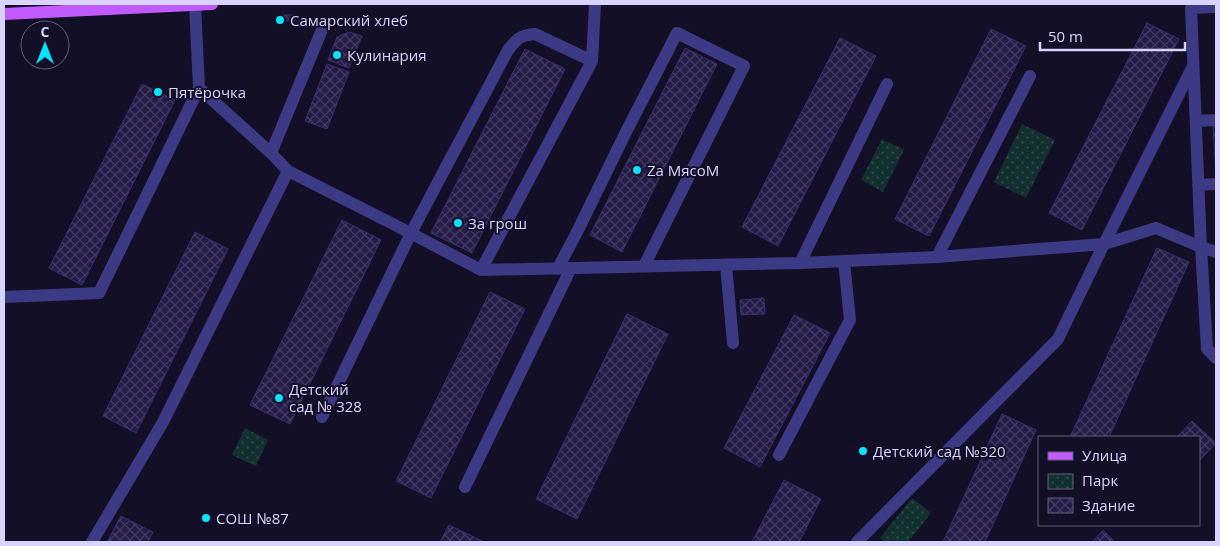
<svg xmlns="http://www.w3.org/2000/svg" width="1220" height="546" font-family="'Open Sans',sans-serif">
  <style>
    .park { fill: url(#park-dots) }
    .building { fill: url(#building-cross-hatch); stroke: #3b2d73 }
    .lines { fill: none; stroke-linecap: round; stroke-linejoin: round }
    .minor { stroke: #3d3a85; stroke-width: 12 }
    .major { stroke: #c25bff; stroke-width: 12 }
    .poi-dot { fill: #00e5ff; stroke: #130f26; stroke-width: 2 }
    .labels { text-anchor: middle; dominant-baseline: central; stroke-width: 4; stroke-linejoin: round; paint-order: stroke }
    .poi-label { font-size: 15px; fill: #d9d4ff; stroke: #130f26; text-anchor: start }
  </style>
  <defs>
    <pattern id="park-dots" width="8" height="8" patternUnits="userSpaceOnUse" patternTransform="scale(1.25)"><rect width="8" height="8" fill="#12302f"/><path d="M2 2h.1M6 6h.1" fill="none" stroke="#344d4e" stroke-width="1.8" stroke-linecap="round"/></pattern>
    <pattern id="building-cross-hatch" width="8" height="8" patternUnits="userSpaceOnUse" patternTransform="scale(1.25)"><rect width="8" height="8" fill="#241b47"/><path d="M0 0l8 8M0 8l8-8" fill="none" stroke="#433b63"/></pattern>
  </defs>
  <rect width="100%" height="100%" fill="#130f26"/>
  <path class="park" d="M1022,124L1055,140L1026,198L994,182Z
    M882,139L904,150L883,192L861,180Z
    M245,428L268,440L256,466L232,455Z
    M912,498L931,513L908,542H885L880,538Z"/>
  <path class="building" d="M278,15H295V21H278Z
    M1147,23L1179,39L1082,230L1049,213Z
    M991,29L1026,46L929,236L895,219Z
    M349,32L362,36L349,68L328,60L337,37Z
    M840,38L876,56L778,246L742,227Z
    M685,48L717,64L622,252L590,235Z
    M525,49L565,69L472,253L431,233Z
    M327,64L349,72L327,129L305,121Z
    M142,84L175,100L82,285L49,268Z
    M1213,126H1216V176Z
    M342,220L381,240L290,424L250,405Z
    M195,232L228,249L136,433L103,416Z
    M1157,248L1189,262L1109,437H1070Z
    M490,292L525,309L431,498L396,481Z
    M764,298L765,314L741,315L740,300Z
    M627,314L668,334L577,519L536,499Z
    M794,315L830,333L760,467L724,448Z
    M1002,414L1036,430L985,542H943Z
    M1192,421L1216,443L1199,461V437H1177Z
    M784,480L821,499L799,542H752Z
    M121,516L153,532L148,542H107Z
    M449,525L484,542H440Z
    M1103,530L1115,542H1092Z"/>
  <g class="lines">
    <path class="minor" d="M1216,7L1191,8L1201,247L1216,252
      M199,88L271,153L288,171L397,226L481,270L800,263L937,257L1104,244L1193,66
      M1196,121L1216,120
      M271,153L324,25
      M1198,185L1216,184
      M937,257L1030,76
      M800,263L887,84
      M726,265L733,343
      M558,268L576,234L627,130L677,33L744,66L644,266
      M481,270L592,61L595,4
      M4,297L99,293L199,88L195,4
      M322,417L411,233L508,50C517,39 520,35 535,34L592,61
      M779,455L850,320L844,261
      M465,487L571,268
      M92,542L163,422L288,171
      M857,542L1058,339L1104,244L1156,228L1201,247L1207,349L1216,358"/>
    <path class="major" d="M4,14L212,4"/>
  </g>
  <g class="poi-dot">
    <circle cx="280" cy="20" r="5"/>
    <circle cx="337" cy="55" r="5"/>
    <circle cx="158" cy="92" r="5"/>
    <circle cx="637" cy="170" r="5"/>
    <circle cx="458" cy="223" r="5"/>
    <circle cx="279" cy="398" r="5"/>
    <circle cx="863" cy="451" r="5"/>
    <circle cx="206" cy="518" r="5"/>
  </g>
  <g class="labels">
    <g class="poi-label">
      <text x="290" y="20">Самарский хлеб</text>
      <text x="347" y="55">Кулинария</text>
      <text x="168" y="92">Пятёрочка</text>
      <text x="647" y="170">Za МясоМ</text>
      <text x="468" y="223">За грош</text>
      <text x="289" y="389">Детский<tspan x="289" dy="17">сад № 328</tspan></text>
      <text x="873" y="451">Детский сад №320</text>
      <text x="216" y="518">СОШ №87</text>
    </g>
  </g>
  <rect width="1220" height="546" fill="none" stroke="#d9d4ff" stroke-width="10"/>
  <rect x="1038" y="436" width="162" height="90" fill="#130f26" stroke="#625e7d"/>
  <rect x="1048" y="452" width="25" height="8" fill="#c25bff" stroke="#625e7d"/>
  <text x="1082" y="461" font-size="15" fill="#d9d4ff">Улица</text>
  <rect x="1048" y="474" width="25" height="15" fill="url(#park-dots)" stroke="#625e7d"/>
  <text x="1082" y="486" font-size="15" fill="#d9d4ff">Парк</text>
  <rect x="1048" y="498" width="25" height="15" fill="url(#building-cross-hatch)" stroke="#625e7d"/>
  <text x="1082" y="511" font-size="15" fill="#d9d4ff">Здание</text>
  <g transform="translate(45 45)"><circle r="24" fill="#130f26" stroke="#625e7d"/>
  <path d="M0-4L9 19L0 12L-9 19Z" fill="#00e5ff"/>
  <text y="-8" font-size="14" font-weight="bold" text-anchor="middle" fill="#d9d4ff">С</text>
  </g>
  <path d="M1040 42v8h145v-8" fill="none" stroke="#d9d4ff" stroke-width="2.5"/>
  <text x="1048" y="42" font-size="15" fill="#d9d4ff" stroke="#130f26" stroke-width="4" paint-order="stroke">50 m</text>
</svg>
